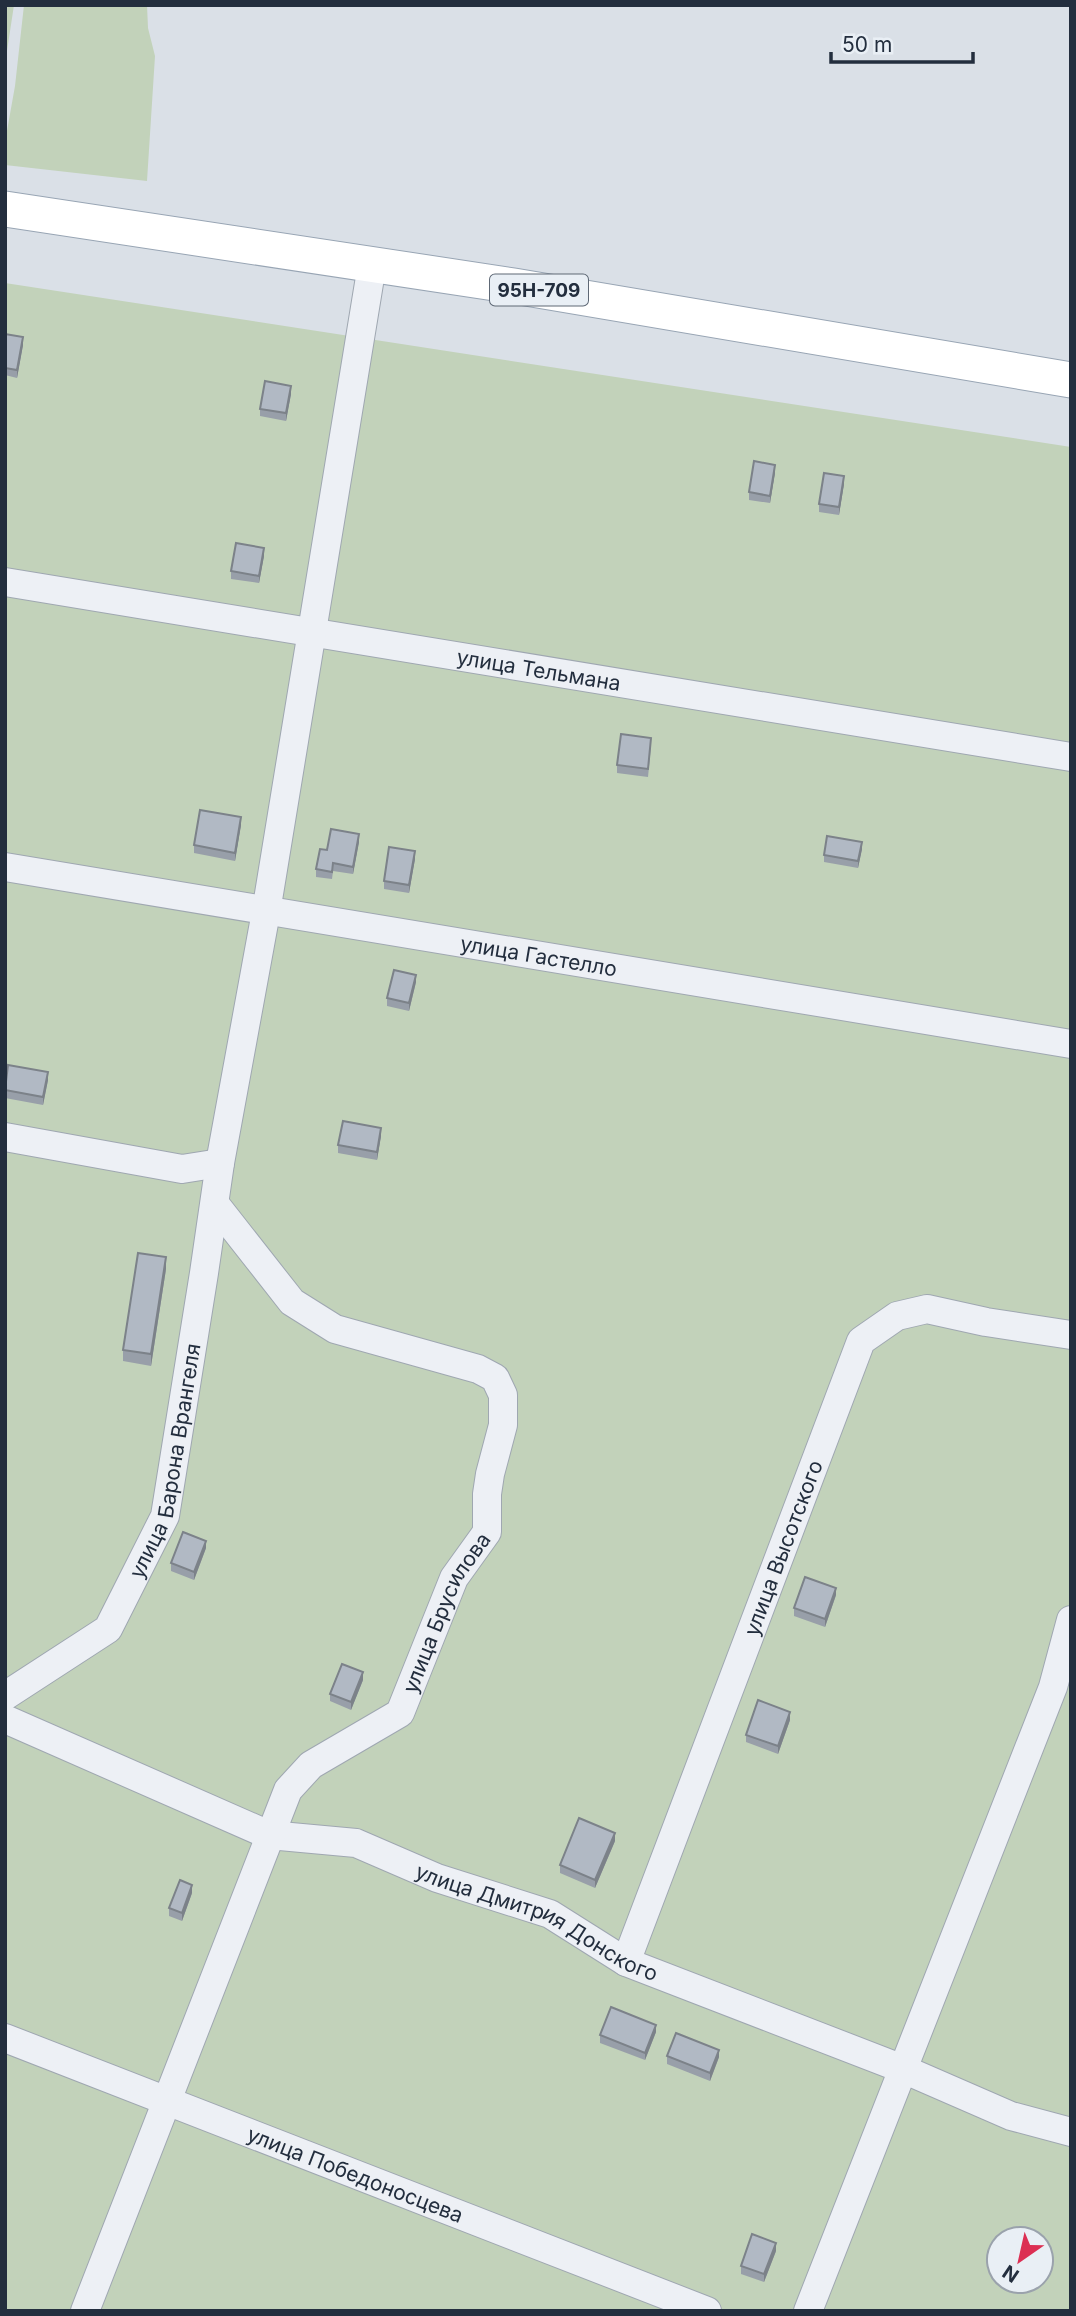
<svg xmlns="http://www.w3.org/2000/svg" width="1076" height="2316" font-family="Inter,sans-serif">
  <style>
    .green { fill: #c2d2ba; fill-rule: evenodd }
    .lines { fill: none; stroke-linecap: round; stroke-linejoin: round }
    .minor-casing { stroke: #9fa7b1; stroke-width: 30 }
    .major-casing { stroke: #98a5b4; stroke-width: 37 }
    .minor { stroke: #edf0f5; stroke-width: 28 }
    .major { stroke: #fff; stroke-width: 35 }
    .wall { fill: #989fa9 }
    .shaded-wall { fill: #7c8289 }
    .building { fill: #b1b9c4; stroke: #7c8289; stroke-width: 2 }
    .labels { text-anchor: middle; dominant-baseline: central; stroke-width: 5; stroke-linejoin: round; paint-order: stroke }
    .shield { fill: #e9eff5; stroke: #5e6875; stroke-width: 2 }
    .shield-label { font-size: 19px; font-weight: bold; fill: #232e3e }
    .street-label { font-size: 21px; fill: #232e3e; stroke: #e9eff5 }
  </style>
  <rect width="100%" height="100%" fill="#dae0e7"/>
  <path class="green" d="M5,5H14L5,64Z
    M24,5H147L148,28L155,56L147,181L5,165V142L15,86Z
    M5,283L1071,447V2311H5ZM999,2239H1041V2281H999Z"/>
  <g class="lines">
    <g class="minor-casing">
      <g id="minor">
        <path id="s1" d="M5,582L1071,757"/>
        <path id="s2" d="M5,867L1071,1044"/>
        <path d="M5,1137L182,1169L220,1163"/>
        <path id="s3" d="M5,1696L108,1629L165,1516L204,1273L220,1163L266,912L372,265"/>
        <path id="s4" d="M5,1719L269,1835L356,1843L437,1878L550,1914L626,1962L903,2069L1011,2116L1071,2132"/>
        <path id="s5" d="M626,1962L861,1341L897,1316L927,1309L986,1322L1071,1335"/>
        <path id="s6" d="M5,2038L707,2311"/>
        <path id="s7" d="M85,2311L288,1790L311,1765L400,1713L454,1578L487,1532V1494L490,1474L503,1425V1395L495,1378L478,1369L335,1329L292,1302L215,1204"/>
        <path d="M808,2311L1053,1687L1071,1620"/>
      </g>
    </g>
    <g class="major-casing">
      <path id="major" d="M5,209L514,286L1071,380"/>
    </g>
    <use href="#minor" class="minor"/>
    <use href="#major" class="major"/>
  </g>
  <path class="wall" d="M5,334L23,345L17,378L5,375Z
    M291,394L286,421L260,416V409Z
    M775,473L770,503L749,500V492Z
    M844,484L839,515L819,512V504Z
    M264,556L259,583L231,579V571Z
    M651,746L648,777L617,773V765Z
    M241,825L235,861L194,853V845Z
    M359,842L353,874L333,871L332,879L316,877V869L327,850Z
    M862,849L858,868L824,862V855Z
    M415,859L409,893L384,889V881Z
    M416,982L409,1011L387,1006V998Z
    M48,1080L43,1105L5,1098V1084Z
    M381,1136L377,1160L338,1153V1145Z
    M166,1269L151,1366L123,1361V1350Z
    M206,1548L194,1580L171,1571V1563Z
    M836,1595L825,1627L794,1616V1608Z
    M363,1680L351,1710L330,1701V1694Z
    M790,1720L778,1754L746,1742V1735Z
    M615,1841L595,1888L560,1873V1865Z
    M192,1893L182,1921L169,1916V1908Z
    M656,2032L645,2060L600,2043V2035Z
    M667,2056L719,2057L710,2081L667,2064Z
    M776,2251L764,2282L741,2274V2266Z"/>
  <path class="shaded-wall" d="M23,337V345L17,378V370Z
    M291,386V394L286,421V413Z
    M775,465V473L770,503V496Z
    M844,476V484L839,515V507Z
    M264,548V556L259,583V576Z
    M241,817V825L235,861V853Z
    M359,834V842L353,874V867Z
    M862,842V849L858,868V861Z
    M415,851V859L409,893V885Z
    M416,975V982L409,1011V1003Z
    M48,1072V1080L43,1105V1097Z
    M381,1128V1136L377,1160V1152Z
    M166,1257V1269L151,1366V1354Z
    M206,1541V1548L194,1580V1572Z
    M836,1588V1595L825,1627V1619Z
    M363,1672V1680L351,1710V1702Z
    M790,1712V1720L778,1754V1746Z
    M615,1833V1841L595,1888V1880Z
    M192,1885V1893L182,1921V1913Z
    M656,2025V2032L645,2060V2053Z
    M719,2050V2057L710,2081V2073Z
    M776,2243V2251L764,2282V2274Z"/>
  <path class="building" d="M5,334L23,337L17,370L5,368Z
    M265,381L291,386L286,413L260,409Z
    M754,461L775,465L770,496L749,492Z
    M824,473L844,476L839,507L819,504Z
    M236,543L264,548L259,576L231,571Z
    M621,734L651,738L648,769L617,765Z
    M200,810L241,817L235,853L194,845Z
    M331,829L359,834L353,867L333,863L332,872L316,869L320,849L327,850Z
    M827,836L862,842L858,861L824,855Z
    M389,847L415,851L409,885L384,881Z
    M394,970L416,975L409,1003L387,998Z
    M8,1065L48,1072L43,1097L5,1090Z
    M343,1121L381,1128L377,1152L338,1145Z
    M138,1253L166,1257L151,1354L123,1350Z
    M183,1532L206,1541L194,1572L171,1563Z
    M805,1577L836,1588L825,1619L794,1608Z
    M342,1664L363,1672L351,1702L330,1694Z
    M758,1700L790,1712L778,1746L746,1735Z
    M579,1818L615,1833L595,1880L560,1865Z
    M180,1880L192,1885L182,1913L169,1908Z
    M611,2007L656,2025L645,2053L600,2035Z
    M676,2033L719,2050L710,2073L667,2056Z
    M752,2234L776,2243L764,2274L741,2266Z"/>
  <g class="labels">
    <rect class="shield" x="490" y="274.5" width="98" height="31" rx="5"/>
    <g class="shield-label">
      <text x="539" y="290">95Н-709</text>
    </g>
    <g class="street-label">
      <text stroke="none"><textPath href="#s1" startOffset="541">улица Тельмана</textPath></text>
      <text stroke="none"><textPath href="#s2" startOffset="541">улица Гастелло</textPath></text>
      <text stroke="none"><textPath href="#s3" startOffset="303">улица Барона Врангеля</textPath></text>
      <text stroke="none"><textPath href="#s5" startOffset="443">улица Высотского</textPath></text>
      <text stroke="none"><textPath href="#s7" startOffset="807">улица Брусилова</textPath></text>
      <text stroke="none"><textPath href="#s4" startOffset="574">улица Дмитрия Донского</textPath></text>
      <text stroke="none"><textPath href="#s6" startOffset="376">улица Победоносцева</textPath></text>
    </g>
  </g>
  <rect width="1076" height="2316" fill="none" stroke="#232e3e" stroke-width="14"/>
  <g transform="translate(1020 2260) rotate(214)"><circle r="33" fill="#e9eff5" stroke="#9aa2ac" stroke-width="2"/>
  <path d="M0-5L12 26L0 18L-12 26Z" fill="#dc2f53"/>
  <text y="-10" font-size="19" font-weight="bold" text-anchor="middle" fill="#232e3e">N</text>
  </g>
  <path d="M831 52v10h142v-10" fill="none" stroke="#232e3e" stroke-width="3.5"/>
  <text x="842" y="52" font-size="21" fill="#232e3e" stroke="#e9eff5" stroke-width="5" paint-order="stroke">50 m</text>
</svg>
